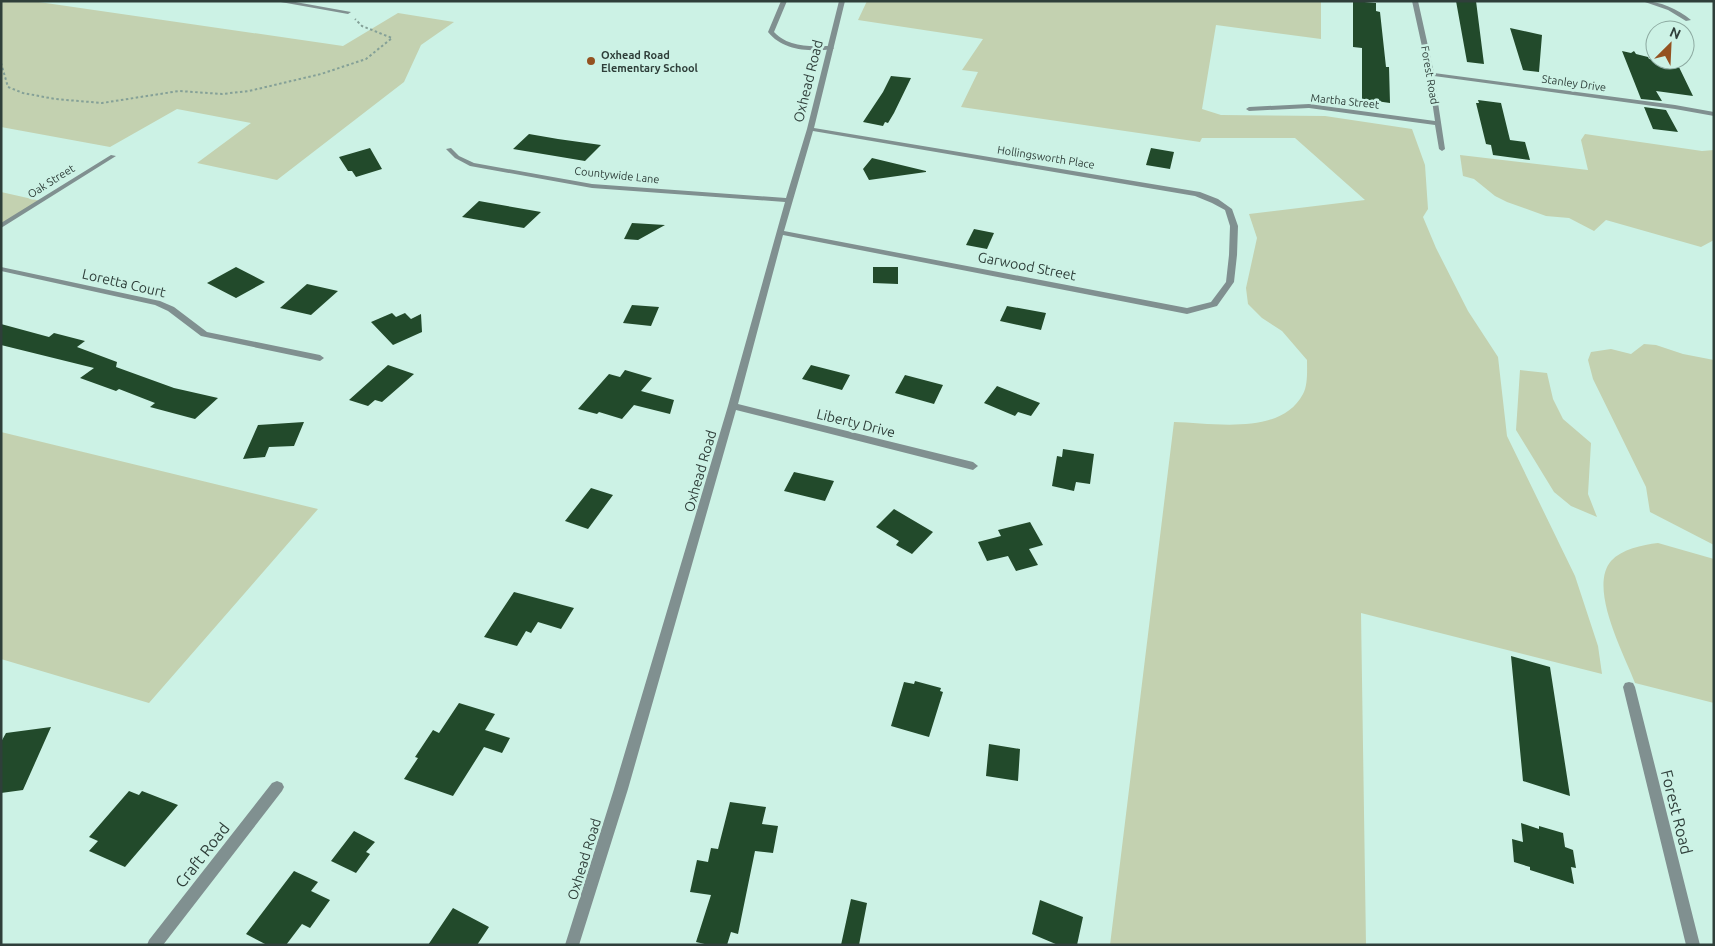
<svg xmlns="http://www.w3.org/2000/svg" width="1715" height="946" font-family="Ubuntu,sans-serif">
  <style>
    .green { fill: #c3d1b0 }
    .building { fill: #224a2b }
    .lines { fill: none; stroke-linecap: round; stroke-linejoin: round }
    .path { stroke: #84a097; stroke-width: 2; stroke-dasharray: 2.5 2.5; stroke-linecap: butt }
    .service { fill: #809090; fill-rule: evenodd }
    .minor { fill: #809090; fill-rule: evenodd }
    .poi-dot { fill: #945220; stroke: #ccf2e5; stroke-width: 2 }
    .labels { text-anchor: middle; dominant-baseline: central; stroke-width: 5; stroke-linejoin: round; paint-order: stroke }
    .far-poi-label { font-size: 11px; font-weight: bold; fill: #2f3f3a; stroke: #ccf2e5; text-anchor: start }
    .far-street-label { font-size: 11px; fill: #2f3f3a; stroke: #ccf2e5 }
    .street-label { font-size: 14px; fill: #2f3f3a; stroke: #ccf2e5 }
    .near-street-label { font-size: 16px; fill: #2f3f3a; stroke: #ccf2e5 }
  </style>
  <rect width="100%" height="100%" fill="#ccf2e5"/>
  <path class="green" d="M1,1H32L343,46L398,13L454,22L421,45L404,82L277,180L197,163L251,123L177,109L110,147L1,127Z
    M867,1H1321V39L1216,25L1202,109L1221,115L1325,116L1412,129L1425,165L1428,209L1423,217L1436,248L1468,311L1498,357L1507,436L1575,576L1598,646L1602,674L1361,613L1366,945H1110L1174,422C1213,423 1281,436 1303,394C1308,385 1307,370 1307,360L1282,331L1262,318L1248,304L1246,288L1257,238L1249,214L1365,200L1295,138H1202L1200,142L961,107L978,72L962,70L983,39L858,20Z
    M1585,134L1702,151L1714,150V240L1701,247L1606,220L1594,231L1569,218L1546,216L1507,202L1495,196L1474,179L1463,176L1460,155L1588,170L1581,140Z
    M1,192L41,201L1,226Z
    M1644,344L1656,345L1683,354L1714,360V545L1650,512L1646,487L1593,379L1588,360L1591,352L1611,349L1631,354Z
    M1520,370L1547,373L1553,399L1563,419L1591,443L1588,494L1597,517L1571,506L1554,492L1516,430Z
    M1,432L318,509L149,703L1,659Z
    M1658,543L1714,559V703L1635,683C1624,654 1588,588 1611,561C1622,549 1642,545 1658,543Z"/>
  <path class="building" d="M1353,1L1376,3V11L1380,12L1386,67H1389L1390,103L1362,99V48L1353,47Z
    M1456,1H1476L1484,64L1467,62Z
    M1510,28L1542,35L1539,72L1523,70Z
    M1622,51L1631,53L1634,51L1636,54L1648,57L1649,59L1677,63L1693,96L1656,91L1662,101L1641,99Z
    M891,76L911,78L894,113L888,123L885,122L883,126L863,122L883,92Z
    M1478,100L1501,103L1510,140L1525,142L1530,160L1493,155L1491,145L1486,144L1476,103H1479Z
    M1644,107L1666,110L1678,132L1653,129Z
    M529,134L558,139L601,145L585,161L513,149Z
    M370,148L382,169L356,177L352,171H348L339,157Z
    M1151,148L1174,152L1170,169L1146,165Z
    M872,158L926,171V172L869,180L863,169Z
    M479,201L541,212L524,228L462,217Z
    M632,223L665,225L638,240L624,239Z
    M974,229L994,233L987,249L966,245Z
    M236,267L265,282L236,298L207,283Z
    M873,267H898V284L873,283Z
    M307,284L338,291L311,315L280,308Z
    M632,305L659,307L651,326L623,323Z
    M1007,306L1046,313L1041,330L1000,321Z
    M392,313L396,317L405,313L411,319L421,314L422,332L393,345L371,322Z
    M1,324L49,337L54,333L85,341L77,347L117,362L116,367L174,388L218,398L195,419L150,407L155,403L119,389L116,391L80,378L94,368L1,345Z
    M388,365L414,374L382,402L375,400L368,406L349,400Z
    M811,365L850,375L842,390L802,379Z
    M625,370L652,378L641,391L674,400L670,414L634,405L622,419L599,412L597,414L578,409L609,374L620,377Z
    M905,375L943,385L934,404L895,393Z
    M997,386L1040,403L1031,416L1018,412L1015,416L984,403Z
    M304,422L294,446L269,447L265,457L243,459L258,425Z
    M1063,449L1094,454L1090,484L1076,482L1074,491L1052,486L1057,456L1062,457Z
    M794,472L834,481L825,501L784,491Z
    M591,488L613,495L588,529L565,521Z
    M894,509L933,532L912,554L896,545L899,541L876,527Z
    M1030,522L1043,545L1029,549L1038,565L1016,571L1008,556L987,561L978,542L1001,536L998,530Z
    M514,592L574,608L561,629L538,622L531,633L526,631L517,646L484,637Z
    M1511,656L1550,667L1570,796L1523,781Z
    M915,681L941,688L940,691L943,692L929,737L891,726L904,682L914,684Z
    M459,703L495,714L485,730L510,738L502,753L484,747L453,796L404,779L418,758L415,757L433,730L439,733Z
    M51,727L23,790L1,793V742L6,733Z
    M989,744L1020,749L1018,781L986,776Z
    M129,791L139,795L142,791L178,805L125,867L89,851L98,841L89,837Z
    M730,802L766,807L762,824L778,826L773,853L755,851L738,934L731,932L727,945H709L696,942L711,895L690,892L697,860L708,862L711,848L718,849Z
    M1521,823L1539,829V826L1563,833L1565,847L1573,850L1576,868L1571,867L1574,884L1530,870V867L1514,862L1512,839L1523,842Z
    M354,831L375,842L366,852L370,854L356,873L331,861Z
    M294,871L318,882L311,891L330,900L310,928L302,924L286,945H267L246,934Z
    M851,899L867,903L859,945H841Z
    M1040,900L1083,917L1077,945H1058L1032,934Z
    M453,908L489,927L477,945H428Z"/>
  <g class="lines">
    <path class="path" d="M1,63L8,87L23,93L55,99L102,103L179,91L222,94L249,91L321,74L366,59L392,38L362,26L355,19"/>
    <path class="service" d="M781,1H787L774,32C789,48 811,46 831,46L834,48L833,49C811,52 783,51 768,32Z"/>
    <path class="minor" d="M275,1H290L351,12L348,14Z
      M839,1H845L814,128L1200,192L1218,199L1232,209L1238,226L1237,255L1234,282L1217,306L1187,314L783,235L738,404L973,462L978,466L973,470L736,410L628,789L579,945H565L614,789L728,406L785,202L592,188L470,166L455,158L446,149L451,148L459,156L474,163L592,184L786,198L807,129ZM813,131L1195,196L1212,203L1225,210L1230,226L1229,255L1226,282L1211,302L1187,308L784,231Z
      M1412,1H1418L1434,73L1675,105L1714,112V116L1675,109L1434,76L1445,149L1442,151L1439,149L1435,125L1309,108L1249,111L1246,109L1249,107L1309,104L1435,121L1428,74Z
      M1642,1C1660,1 1678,9 1691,20L1686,21L1668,10Z
      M111,155L116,156L1,228V223Z
      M1,267L160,301L174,307L207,332L320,355L324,358L320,361L201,336L168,311L155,305L1,271Z
      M1629,682L1633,683L1635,687L1700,945H1686L1623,687L1625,683Z
      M277,781L282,783L284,787L282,791L163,945H147L149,940L272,783Z"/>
  </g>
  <circle class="poi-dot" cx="591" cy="61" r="5"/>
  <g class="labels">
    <g class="far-poi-label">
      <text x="601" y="55">Oxhead Road<tspan x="601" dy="13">Elementary School</tspan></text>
    </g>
    <g class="far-street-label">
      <text transform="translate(1430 75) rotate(80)">Forest Road</text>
      <text transform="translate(1574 83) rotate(8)">Stanley Drive</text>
      <text transform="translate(1345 101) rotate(6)">Martha Street</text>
      <text transform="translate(1046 157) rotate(9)">Hollingsworth Place</text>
      <text transform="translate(617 175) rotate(6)">Countywide Lane</text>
      <text transform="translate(51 181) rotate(-32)">Oak Street</text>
    </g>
    <g class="street-label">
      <text transform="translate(808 81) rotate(-76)">Oxhead Road</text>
      <text transform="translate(1027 266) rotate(11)">Garwood Street</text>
      <text transform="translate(124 283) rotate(13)">Loretta Court</text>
      <text transform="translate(856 423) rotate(14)">Liberty Drive</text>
      <text transform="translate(700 471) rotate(-74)">Oxhead Road</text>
      <text transform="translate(584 859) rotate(-73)">Oxhead Road</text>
    </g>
    <g class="near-street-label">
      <text transform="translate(1677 812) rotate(76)">Forest Road</text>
      <text transform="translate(202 855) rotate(-52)">Craft Road</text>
    </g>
  </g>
  <rect width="1715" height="946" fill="none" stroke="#2f3f3a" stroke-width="5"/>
  <g transform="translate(1670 45) rotate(24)"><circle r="24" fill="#ccf2e5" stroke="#8daaa1"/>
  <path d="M0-4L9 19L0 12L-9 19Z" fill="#945220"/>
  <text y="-8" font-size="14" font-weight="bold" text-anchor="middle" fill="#2f3f3a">N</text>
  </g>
</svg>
